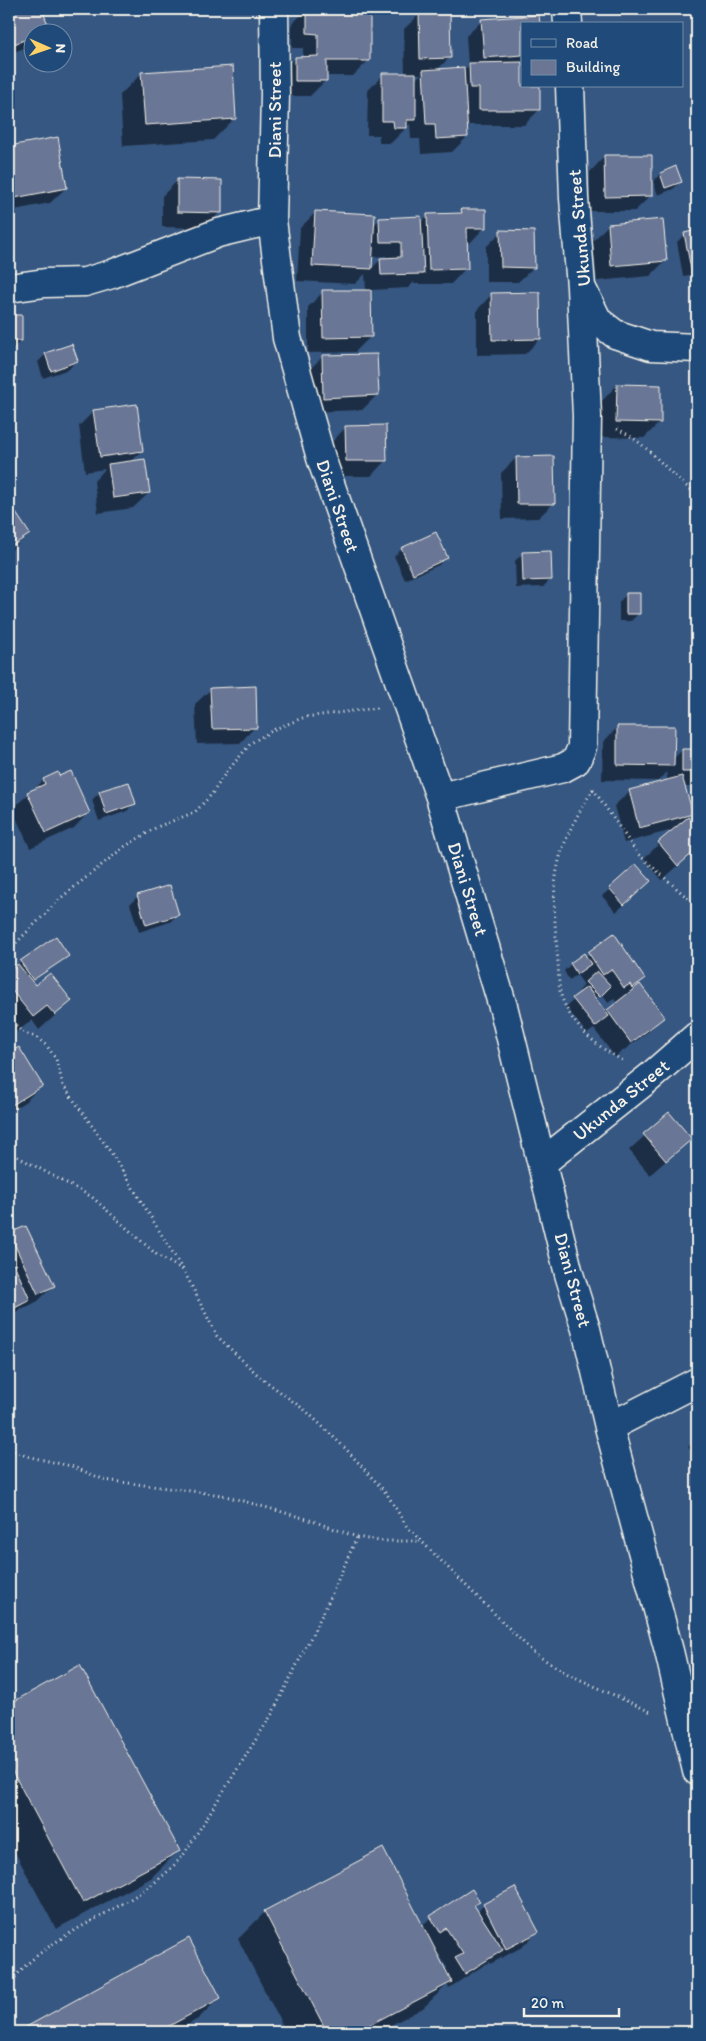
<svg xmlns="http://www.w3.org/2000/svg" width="706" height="2041" font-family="Itim,sans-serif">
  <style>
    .shadow { fill: #0007; fill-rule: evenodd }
    .building { fill: #6b7695; stroke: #f4f1e8 }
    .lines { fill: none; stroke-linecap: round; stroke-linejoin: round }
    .street-casing { stroke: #f4f1e8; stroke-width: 31 }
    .path { stroke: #f4f1e8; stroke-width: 3; stroke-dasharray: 1 4; stroke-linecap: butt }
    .street { stroke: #1f4a7a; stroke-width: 28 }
    .labels { text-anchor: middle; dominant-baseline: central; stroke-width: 5; stroke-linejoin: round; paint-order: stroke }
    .street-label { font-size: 19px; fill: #f4f1e8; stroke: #1f4a7a }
  </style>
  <rect width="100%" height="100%" fill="#365782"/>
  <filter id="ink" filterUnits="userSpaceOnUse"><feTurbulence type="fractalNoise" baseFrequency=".02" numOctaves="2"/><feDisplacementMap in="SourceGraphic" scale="10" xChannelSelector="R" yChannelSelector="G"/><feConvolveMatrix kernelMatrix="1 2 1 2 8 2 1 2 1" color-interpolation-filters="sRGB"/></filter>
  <g filter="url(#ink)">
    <path class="shadow" d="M9,9H41L49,30L46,32H32V45L9,54Z
      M307,9H368L369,60L353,76H325V81L310,96H280V73L295,58H303V48H292V24Z
      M694,9H697V22Z
      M420,14L449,58L437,70L463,71L468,66L466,36L482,21L522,24V86L539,110L524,125H466L467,137L452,152L421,154L420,139H411L410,124L391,143H379V135H367L368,90L383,75H405L404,29ZM415,74H421L415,80Z
      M142,73L235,118L213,140L123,146L120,95Z
      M57,138L66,188L50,203L9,211V148Z
      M605,156L650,196L635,211H590V172Z
      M661,174L681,182L673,189L658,195L653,181Z
      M178,180L220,212L205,228L162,227V196Z
      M462,211L485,227L470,243H466V268L451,284H414V282L408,288L370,290V337L355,352L308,353V307L323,292L366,291L365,274L355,284L297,281L300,228L316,212L373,226L380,219L420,223L428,215H457ZM386,256V259H381L371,269V257Z
      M608,225L666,260L650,276L597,281L593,241Z
      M501,232L534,267L518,282H486V247Z
      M697,232V274L683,276L677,242L685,234Z
      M492,294L540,339L525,354L477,355V310Z
      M9,316H21V341L13,348H9Z
      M71,346L76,361L69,369L43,378L38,362L45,355Z
      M322,357L377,395L362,410L308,412L307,372Z
      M617,385L659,423L644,438L601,437L602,401Z
      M94,411L142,451L131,462L149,493L133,508L98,513L94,481L105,469L85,472L79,426Z
      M346,427L386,460L371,476H331V443Z
      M516,458L554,503L538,518L502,519L501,473Z
      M10,505L28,534L9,552V506Z
      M402,549L446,557L439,565L405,580L394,556Z
      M522,554L551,579L543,587L516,588L515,561Z
      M627,594L639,613L631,621H619V602Z
      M211,689L255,727L240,743L197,744L195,704Z
      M618,727L673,759L682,750H697V787H684L691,813L687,818L697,830V849L662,880L644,858L676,829L624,843L614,806L630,791L667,781V772L658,781L602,780L603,742Z
      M44,780L89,812L74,828L30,848L12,809Z
      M100,792L134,803L127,811L99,821L92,800Z
      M610,889H642L616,912L602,896Z
      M138,896L178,914L170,922L139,932L130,904Z
      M697,921V935L691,927Z
      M614,935L644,979L634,988L663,1017L648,1032L615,1057L594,1029L587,1034L566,1007L581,993L579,991L584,985L577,975L569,980L564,971L571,964L585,957ZM602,993L608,1003L614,999L617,1003L605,1013L595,1000Z
      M67,956L31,982L34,987L71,1001L39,1030L32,1020L17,1032L9,1021V973L20,962Z
      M18,1049L41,1086L26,1101L9,1112V1054Z
      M669,1114L690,1139L650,1175L629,1150Z
      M10,1234L53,1286L38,1301L23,1309L22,1307L9,1318Z
      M697,1438V1459L688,1447Z
      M79,1667L178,1851L151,1878L56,1929L9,1841V1705Z
      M514,1889L537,1932L522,1947L490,1964L489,1962L449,1988L447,1985L423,2008L378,2032H286L238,1939L265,1912L422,1926L431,1917L478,1901L474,1906L477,1912L484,1905ZM439,1955L447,1968L445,1971L437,1956Z
      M189,1940L220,1997L198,2019L174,2032H23Z"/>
    <path class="building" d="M9,9H42L50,30L32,32V37L9,46Z
      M307,9H370V61H327V81H295V57L318,56V34L307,33Z
      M450,12L451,58L420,59L419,13Z
      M539,15L540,24H522V55L484,58L481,19Z
      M522,62V86H540V110H479V88H470L469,63Z
      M233,66L236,119L145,125L141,72Z
      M464,67L468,137L436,139L435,124H426L423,70Z
      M382,73H416V120H407V128H394L393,121H382Z
      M58,137L67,188L9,199V146Z
      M604,155H652V196L605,197Z
      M676,166L682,182L665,188L660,173Z
      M177,179L222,180V213L177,212Z
      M461,209H486V228H467L468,269L429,270L427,214L462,213Z
      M315,211L375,214L372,269L312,266Z
      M421,216L424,274L381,275L380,258L401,257V242H380L379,218Z
      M663,219L667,261L611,266L608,224Z
      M500,230L534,231L535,268L501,267Z
      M697,230V268L691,269L684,233Z
      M322,290H371L372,337L323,338Z
      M540,292L541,339L492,340L491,293Z
      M9,315H22V341H9Z
      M72,344L78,361L51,371L45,353Z
      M377,354L379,395L323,398L322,355Z
      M617,384L661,385V423L616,422Z
      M137,404L143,451L100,457L93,410Z
      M386,425L387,461H346L345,426Z
      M554,456L555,504H517L516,457Z
      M145,459L150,493L113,498L108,464Z
      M10,504L30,534L9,548V505Z
      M436,532L448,558L413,574L401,548Z
      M551,551L552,580L523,581L522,552Z
      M626,593H640V614H626Z
      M256,686L257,728L212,729L210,688Z
      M617,726H675L674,766L617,765Z
      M682,749H697V772H682Z
      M71,771L90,813L46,833L27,792L45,784L43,779L58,772L59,776Z
      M682,776L693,814L639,828L629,790Z
      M129,782L136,804L106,814L99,791Z
      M688,817L697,828V849L678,866L658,842Z
      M636,864L651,881L624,905L609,888Z
      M170,885L179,915L146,925L137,895Z
      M614,933L645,979L632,988L630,984L624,988L611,969L603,975L588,952Z
      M56,936L69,956L33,980L20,961Z
      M584,953L591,964L577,974L570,963Z
      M18,964L35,985L50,973L72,1001L55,1015L47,1006L33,1017L9,987V971Z
      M597,971L611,986L600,997L585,982Z
      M640,984L665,1017L631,1043L607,1010Z
      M587,987L609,1016L595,1027L572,998Z
      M19,1047L43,1086L9,1107V1053Z
      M669,1112L692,1139L666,1161L643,1134Z
      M26,1226L55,1286L38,1294L9,1233Z
      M14,1264L30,1300L9,1311V1267Z
      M80,1665L180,1851L83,1903L9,1765V1704Z
      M383,1848L452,1982L356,2032H327L264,1911Z
      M515,1887L539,1932L506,1949L483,1904Z
      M472,1889L480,1902L474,1905L503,1950L465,1974L455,1958L463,1954L446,1928L440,1932L430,1916Z
      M189,1938L221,1998L158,2032H29L26,2027Z"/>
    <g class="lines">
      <g class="street-casing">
        <path id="street" d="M274,9L275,95L272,220L287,338L321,458L440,797L504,1010L569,1274L586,1329L609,1427L669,1651L697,1771
          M567,9L568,24
          M570,86L574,198L581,287L598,321L615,334L651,346L697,348
          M9,288L45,283L85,282L112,274L218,233L272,220
          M440,797L563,768L576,761L582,747L587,416L581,287
          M543,1162L650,1077L697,1036
          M609,1427L697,1382"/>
      </g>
      <path class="path" d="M617,429C649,443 668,475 697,494
        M593,789C580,811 567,832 560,857C550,892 556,929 558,964C559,975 558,988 562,998C572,1026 597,1047 622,1060
        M593,789L638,854L692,902L697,910
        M9,950L62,897L124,847L157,827L195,812L212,794L225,774L251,743L275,729L305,717L377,708
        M9,1018L22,1032L36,1037L47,1046L56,1059L63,1085L112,1154L184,1271L217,1336L260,1377L306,1411L345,1448L387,1494L407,1527L535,1654L568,1674L653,1713
        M9,1152L92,1197L157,1255L183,1270
        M9,1450L30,1457L71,1466L105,1480L222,1495L307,1519L357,1537L379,1541H421
        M9,1985C50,1926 137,1913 184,1854L272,1714L325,1609L357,1537"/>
      <use href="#street" class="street"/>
    </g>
  </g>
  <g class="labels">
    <g class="street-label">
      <text transform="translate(274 110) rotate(-90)">Diani Street</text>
      <text transform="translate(579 228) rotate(-95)">Ukunda Street</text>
      <text transform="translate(338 506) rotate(71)">Diani Street</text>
      <text transform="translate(468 889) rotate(73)">Diani Street</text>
      <text transform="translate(621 1100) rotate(-39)">Ukunda Street</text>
      <text transform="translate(573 1280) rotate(75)">Diani Street</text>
    </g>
  </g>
  <rect width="706" height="2041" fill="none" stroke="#1f4a7a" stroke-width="30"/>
  <rect x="15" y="15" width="676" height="2011" fill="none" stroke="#f4f1e8" stroke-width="2" filter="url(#ink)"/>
  <rect x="521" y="22" width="162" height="65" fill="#1f4a7a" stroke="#748da6"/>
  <rect x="531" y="39" width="25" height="8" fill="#1f4a7a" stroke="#748da6"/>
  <text x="566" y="48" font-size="15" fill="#f4f1e8">Road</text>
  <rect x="531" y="60" width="25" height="15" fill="#6b7695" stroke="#748da6"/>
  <text x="566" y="72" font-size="15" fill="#f4f1e8">Building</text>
  <g transform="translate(48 48) rotate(92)"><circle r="24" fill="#1f4a7a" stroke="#748da6"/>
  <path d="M0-4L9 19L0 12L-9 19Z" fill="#ffd166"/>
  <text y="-8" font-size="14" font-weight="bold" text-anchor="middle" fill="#f4f1e8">N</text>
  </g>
  <path d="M524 2008v8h95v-8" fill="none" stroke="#f4f1e8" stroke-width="2.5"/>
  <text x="531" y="2008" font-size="15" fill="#f4f1e8" stroke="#1f4a7a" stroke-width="4" paint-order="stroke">20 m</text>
</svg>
